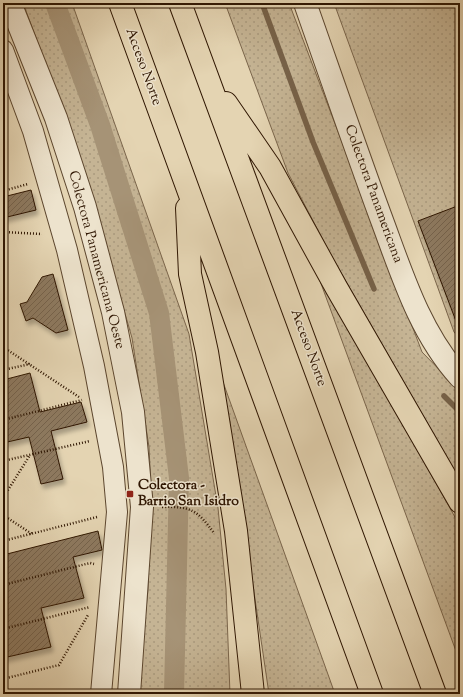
<svg xmlns="http://www.w3.org/2000/svg" width="463" height="697" font-family="'Sorts Mill Goudy',serif">
  <style>
    .grass { fill: url(#grass-dots); stroke: #7a654b }
    .lines { fill: none; stroke-linecap: round; stroke-linejoin: round }
    .stream { stroke: #766148; stroke-width: 5.5 }
    .canal { stroke: #a69376; stroke-width: 20 }
    .building { fill: url(#building-hatch); stroke: #2f1602; filter: url(#shadow) }
    .minor-casing { stroke: #5c462e; stroke-width: 22 }
    .tertiary-casing { stroke: #5c462e; stroke-width: 24 }
    .motorway-casing { stroke: #2f1602; stroke-width: 24 }
    .path { stroke: #2f1602; stroke-width: 2.5; stroke-dasharray: 1 2; stroke-linecap: butt }
    .minor { stroke: #ede3cd; stroke-width: 20 }
    .tertiary { stroke: #ede3cd; stroke-width: 22 }
    .motorway { stroke: #e4d4b2; stroke-width: 22 }
    .poi-dot { fill: #8f2418; stroke: #ede3cd; stroke-width: 1.5 }
    .labels { text-anchor: middle; dominant-baseline: central; stroke-width: 3; stroke-linejoin: round; paint-order: stroke }
    .street-label { font-size: 14px; fill: #2f1602; stroke: #ede3cd }
    .poi-label { font-size: 14px; font-weight: bold; fill: #2f1602; stroke: #ede3cd; text-anchor: start }
  </style>
  <defs>
    <pattern id="grass-dots" width="8" height="8" patternUnits="userSpaceOnUse"><rect width="8" height="8" fill="#c5b494"/><path d="M2 2h.1M6 6h.1" fill="none" stroke="#aa9a7e" stroke-width="1.8" stroke-linecap="round"/></pattern>
    <pattern id="building-hatch" width="6" height="6" patternUnits="userSpaceOnUse"><rect width="6" height="6" fill="#8d795e"/><path d="M-1 1l2-2M0 6l6-6M5 7l2-2" fill="none" stroke="#74624b"/></pattern>
    <filter id="shadow"><feDropShadow dx="2.5" dy="4.5" stdDeviation="2" flood-color="#0004"/></filter>
  </defs>
  <rect width="100%" height="100%" fill="#e4d4b2"/>
  <filter id="stains"><feTurbulence type="fractalNoise" baseFrequency=".005" numOctaves="4"/><feColorMatrix values="0 0 0 0 .2 0 0 0 0 .09 0 0 0 0 .02 0 0 0 .5 -.17"/></filter>
  <radialGradient id="worn" r=".72"><stop offset=".6" stop-color="#630" stop-opacity="0"/><stop offset="1" stop-color="#630" stop-opacity=".3"/></radialGradient>
  <path class="grass" d="M23,3H72L189,334L218,508L226,589L230,694H137L148,590L151,489L149,447L132,338L79,153Z
    M225,3H289L422,352L460,391V480L332,257L288,173Z
    M334,3H460V339L454,332Z
    M316,270L460,526V662Z
    M223,382L330,680L335,694H269Z"/>
  <g class="lines">
    <path class="stream" d="M262,3L313,142L374,289
      M444,396L460,412"/>
    <path class="canal" d="M55,3L100,125L159,313L179,478L174,694"/>
  </g>
  <path class="building" d="M31,190L36,210L3,218V197Z
    M460,205V329H459L418,221Z
    M53,274L68,330L56,333L33,318L26,321L20,304L27,302L42,277Z
    M30,373L40,412L81,402L87,422L51,431L63,479L41,484L29,437L3,443V380Z
    M98,531L102,550L73,557L84,598L41,608L51,647L3,658V555Z"/>
  <g class="lines">
    <g class="minor-casing">
      <path id="minor" d="M3,50L33,131L67,250L94,366L113,467L117,512L101,694"/>
    </g>
    <g class="tertiary-casing">
      <path id="tertiary" d="M10,3L56,118L85,207L113,312L133,412L142,507L129,694
        M305,3C330,74 354,144 380,215C401,271 419,332 460,377"/>
    </g>
    <g class="motorway-casing">
      <path id="motorway" d="M120,3L372,694
        M180,3L435,694
        M226,103L270,167L336,287L460,502
        M187,208L190,274L207,352L236,531L253,694"/>
    </g>
    <path class="path" d="M3,191L28,184
      M3,232L42,234
      M3,347L79,397
      M3,370L30,364
      M3,420L82,400
      M3,461L90,441
      M3,498L30,455
      M162,507C191,506 197,510 214,533
      M3,515L32,534
      M3,541L97,517
      M3,585L90,563L94,564
      M3,629L90,607
      M3,679L59,665L88,615"/>
    <use href="#minor" class="minor"/>
    <use href="#tertiary" class="tertiary"/>
    <use href="#motorway" class="motorway"/>
  </g>
  <rect class="poi-dot" x="126" y="490" width="8" height="8" rx="2"/>
  <g class="labels">
    <g class="street-label">
      <text transform="translate(143 67) rotate(70)">Acceso Norte</text>
      <text transform="translate(373 194) rotate(70)">Colectora Panamericana</text>
      <text transform="translate(96 260) rotate(75)">Colectora Panamericana Oeste</text>
      <text transform="translate(308 348) rotate(70)">Acceso Norte</text>
    </g>
    <g class="poi-label">
      <text x="138" y="486">Colectora -<tspan x="138" dy="16">Barrio San Isidro</tspan></text>
    </g>
  </g>
  <rect width="463" height="697" fill="none" stroke="#e4d4b2" stroke-width="16"/>
  <rect x="4" y="4" width="455" height="689" fill="none" stroke="#2f1602" stroke-width="2"/>
  <rect x="8" y="8" width="447" height="681" fill="none" stroke="#2f1602"/>
  <rect width="100%" height="100%" filter="url(#stains)"/>
  <rect width="100%" height="100%" fill="url(#worn)"/>
</svg>
